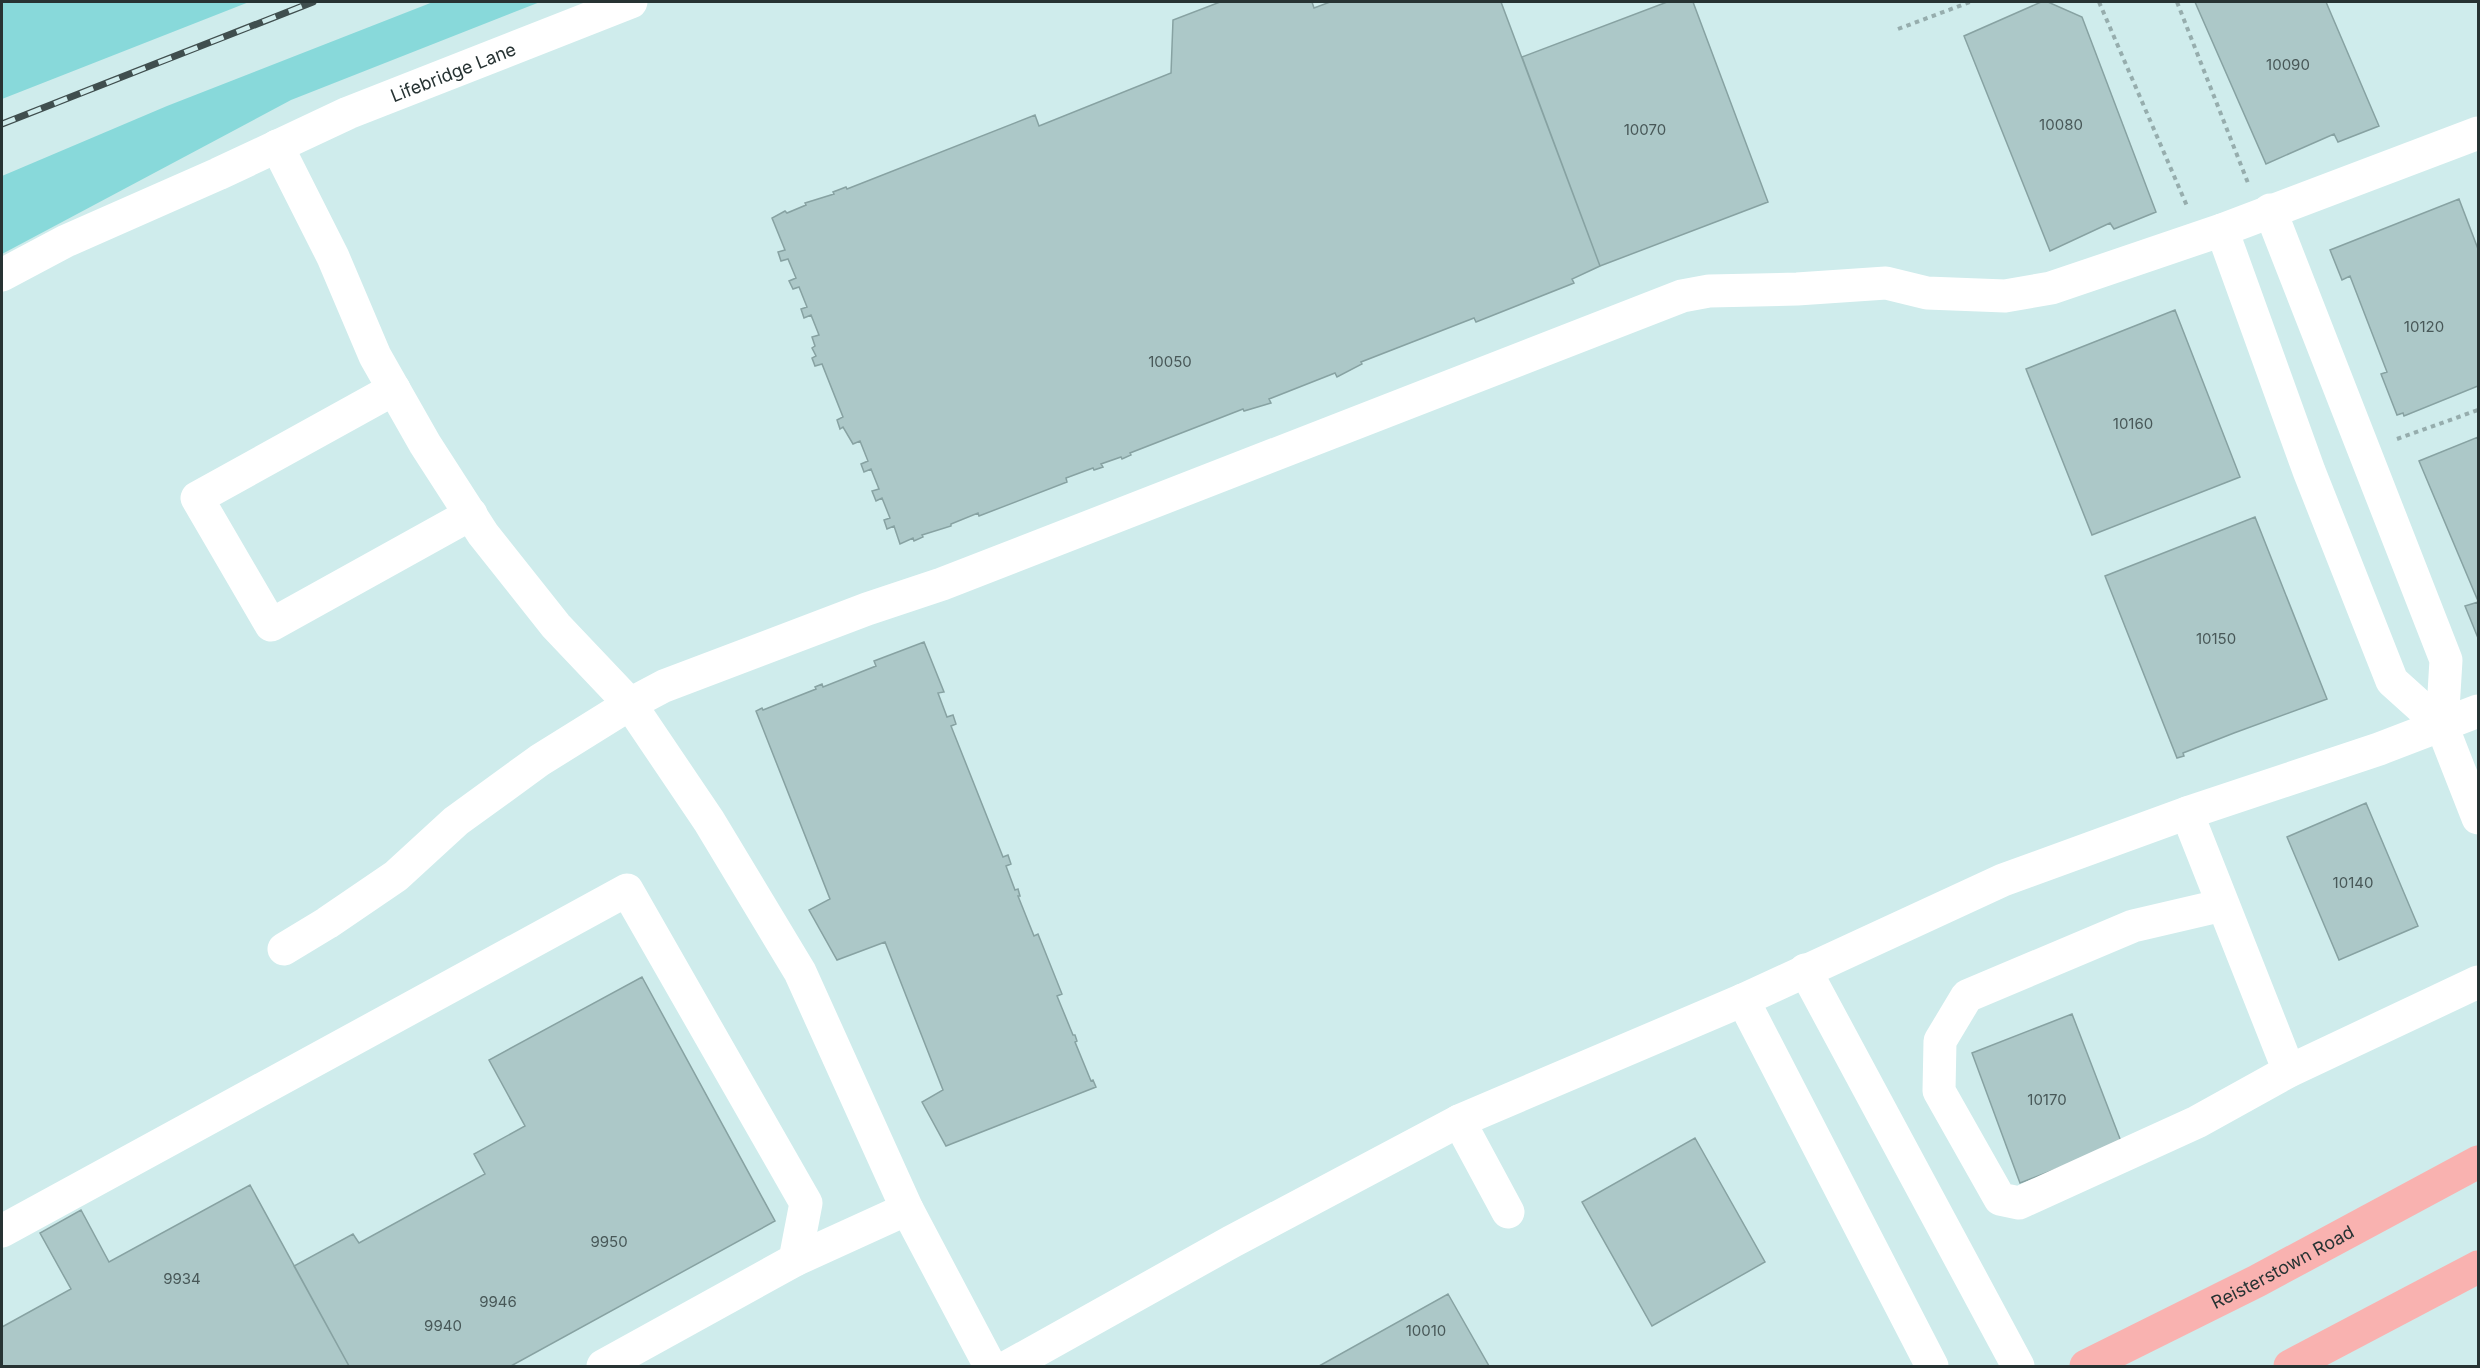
<svg xmlns="http://www.w3.org/2000/svg" width="2480" height="1368" font-family="Inter,sans-serif">
  <style>
    .green { fill: #88d9da }
    .building { fill: #acc8c8; stroke: #87a2a2; stroke-width: 1.5 }
    .lines { fill: none; stroke-linecap: round; stroke-linejoin: round }
    .path { stroke: #96adad; stroke-width: 4; stroke-dasharray: 4.5 4.5; stroke-linecap: butt }
    .minor { stroke: #fff; stroke-width: 33 }
    .major { stroke: #f9b2b0; stroke-width: 33 }
    .rail-casing { stroke: #404f4f; stroke-width: 7 }
    .rail { stroke: #cfecec; stroke-width: 4.5; stroke-dasharray: 14; stroke-linecap: butt }
    .labels { text-anchor: middle; dominant-baseline: central; stroke-width: 4.5; stroke-linejoin: round; paint-order: stroke }
    .number-label { font-size: 15px; fill: #485858 }
    .street-label { font-size: 18px; fill: #273333; stroke: #cfecec }
  </style>
  <rect width="100%" height="100%" fill="#cfecec"/>
  <path class="green" d="M2,2H249L2,99Z
    M433,2H540L291,100L2,254V176L167,106Z"/>
  <path class="building" d="M1220,2H1312L1314,8L1330,2H1501L1600,266L1572,279L1574,283L1476,322L1474,318L1361,362L1362,364L1337,377L1335,373L1269,399L1271,403L1244,411L1243,409L1130,453L1131,455L1122,459L1121,457L1101,464L1103,467L1094,470L1093,468L1066,478L1067,482L979,516L978,513L951,524V526L922,535L923,537L914,541L913,538L900,544L894,526L887,529L884,520L890,518L882,498L876,501L872,491L879,489L871,469L864,472L861,464L868,461L860,441L853,444L843,427L840,429L837,420L843,417L822,364L815,366L812,358L816,356L812,348L815,346L812,337L819,335L811,315L804,318L801,309L807,307L799,287L793,289L789,281L796,278L788,259L781,261L778,252L785,250L772,218L785,211L787,213L806,205L805,203L834,194L833,192L846,187L847,189L1035,115L1039,126L1171,73L1173,20Z
    M1667,2H1693L1768,202L1600,266L1522,57Z
    M2041,2H2048L2082,17L2156,212L2114,229L2110,223L2050,251L1964,36Z
    M2195,2H2326L2379,126L2338,142L2334,134L2266,164Z
    M2459,199L2478,249V386L2404,416L2403,413L2397,415L2381,374L2387,372L2350,276L2342,280L2330,250Z
    M2175,310L2240,477L2092,535L2026,369Z
    M2478,437V601L2419,461Z
    M2255,517L2327,699L2234,733L2183,753L2184,756L2177,758L2105,576Z
    M2478,602V638L2465,606Z
    M924,642L944,692L938,693L947,717L953,715L956,724L951,726L1003,857L1008,855L1011,864L1006,866L1015,890L1018,889L1020,896H1018L1034,936L1038,934L1062,994L1057,996L1073,1035H1075L1077,1041L1075,1042L1091,1081L1093,1080L1096,1087L946,1146L922,1102L943,1090L885,942L837,960L809,910L830,899L756,711L762,708L763,710L816,689L815,687L822,684L823,687L876,666L874,661Z
    M2366,803L2418,926L2339,960L2287,837Z
    M642,977L775,1221L511,1366H349L294,1266L353,1234L359,1243L485,1174L474,1154L525,1126L489,1060Z
    M2072,1014L2122,1144L2020,1183L1972,1053Z
    M1695,1138L1765,1262L1652,1326L1582,1202Z
    M250,1185L349,1366H2V1327L71,1289L40,1233L81,1210L109,1262Z
    M1448,1294L1489,1366H1319Z"/>
  <g class="lines">
    <path class="path" d="M2099,2L2187,206
      M2177,2L2248,183
      M1898,29L1970,2
      M2397,439L2478,410"/>
    <g class="minor">
      <path d="M277,146L333,257L375,356L425,444L483,534L556,626L630,704L709,821L800,972L907,1209L990,1366"/>
      <path d="M2270,210L2446,660L2442,726L2478,818"/>
      <path d="M2222,230L2309,471L2392,681L2442,726"/>
      <path id="s1" d="M2,275L66,241L218,174L348,113L631,2"/>
      <path d="M394,389L197,498L271,625L471,514"/>
      <path d="M2187,813L2289,1071"/>
      <path d="M2223,905L2133,926L1967,996L1940,1041L1939,1091L2000,1199L2019,1203L2197,1122L2289,1071L2478,982"/>
      <path d="M284,949L327,923L396,876L456,821L540,760L630,704L664,686L867,609L942,584L1682,296L1709,291L1797,289L1886,283L1927,293L2005,296L2051,288L2222,230L2478,133"/>
      <path d="M1805,970L2018,1366"/>
      <path d="M1743,1000L1932,1366"/>
      <path d="M1459,1121L1508,1212"/>
      <path d="M2,1231L627,890L806,1203L795,1260L603,1366"/>
      <path d="M795,1260L907,1209"/>
      <path d="M1009,1366L1231,1242L1459,1121L1743,1000L2003,880L2187,813L2379,749L2478,711"/>
    </g>
    <g class="major">
      <path id="s2" d="M2086,1366L2257,1281L2478,1162"/>
      <path d="M2290,1366L2478,1267"/>
    </g>
    <g class="rail-casing">
      <path id="rail" d="M2,124L313,2"/>
    </g>
    <use href="#rail" class="rail"/>
  </g>
  <g class="labels">
    <g class="number-label">
      <text x="2288" y="64">10090</text>
      <text x="2061" y="124">10080</text>
      <text x="1645" y="129">10070</text>
      <text x="2424" y="326">10120</text>
      <text x="1170" y="361">10050</text>
      <text x="2133" y="423">10160</text>
      <text x="2216" y="638">10150</text>
      <text x="2353" y="882">10140</text>
      <text x="2047" y="1099">10170</text>
      <text x="609" y="1241">9950</text>
      <text x="182" y="1278">9934</text>
      <text x="498" y="1301">9946</text>
      <text x="443" y="1325">9940</text>
      <text x="1426" y="1330">10010</text>
    </g>
    <g class="street-label">
      <text stroke="none"><textPath href="#s1" startOffset="495">Lifebridge Lane</textPath></text>
      <text stroke="none"><textPath href="#s2" startOffset="220">Reisterstown Road</textPath></text>
    </g>
  </g>
  <rect width="2480" height="1368" fill="none" stroke="#273333" stroke-width="6"/>
</svg>
